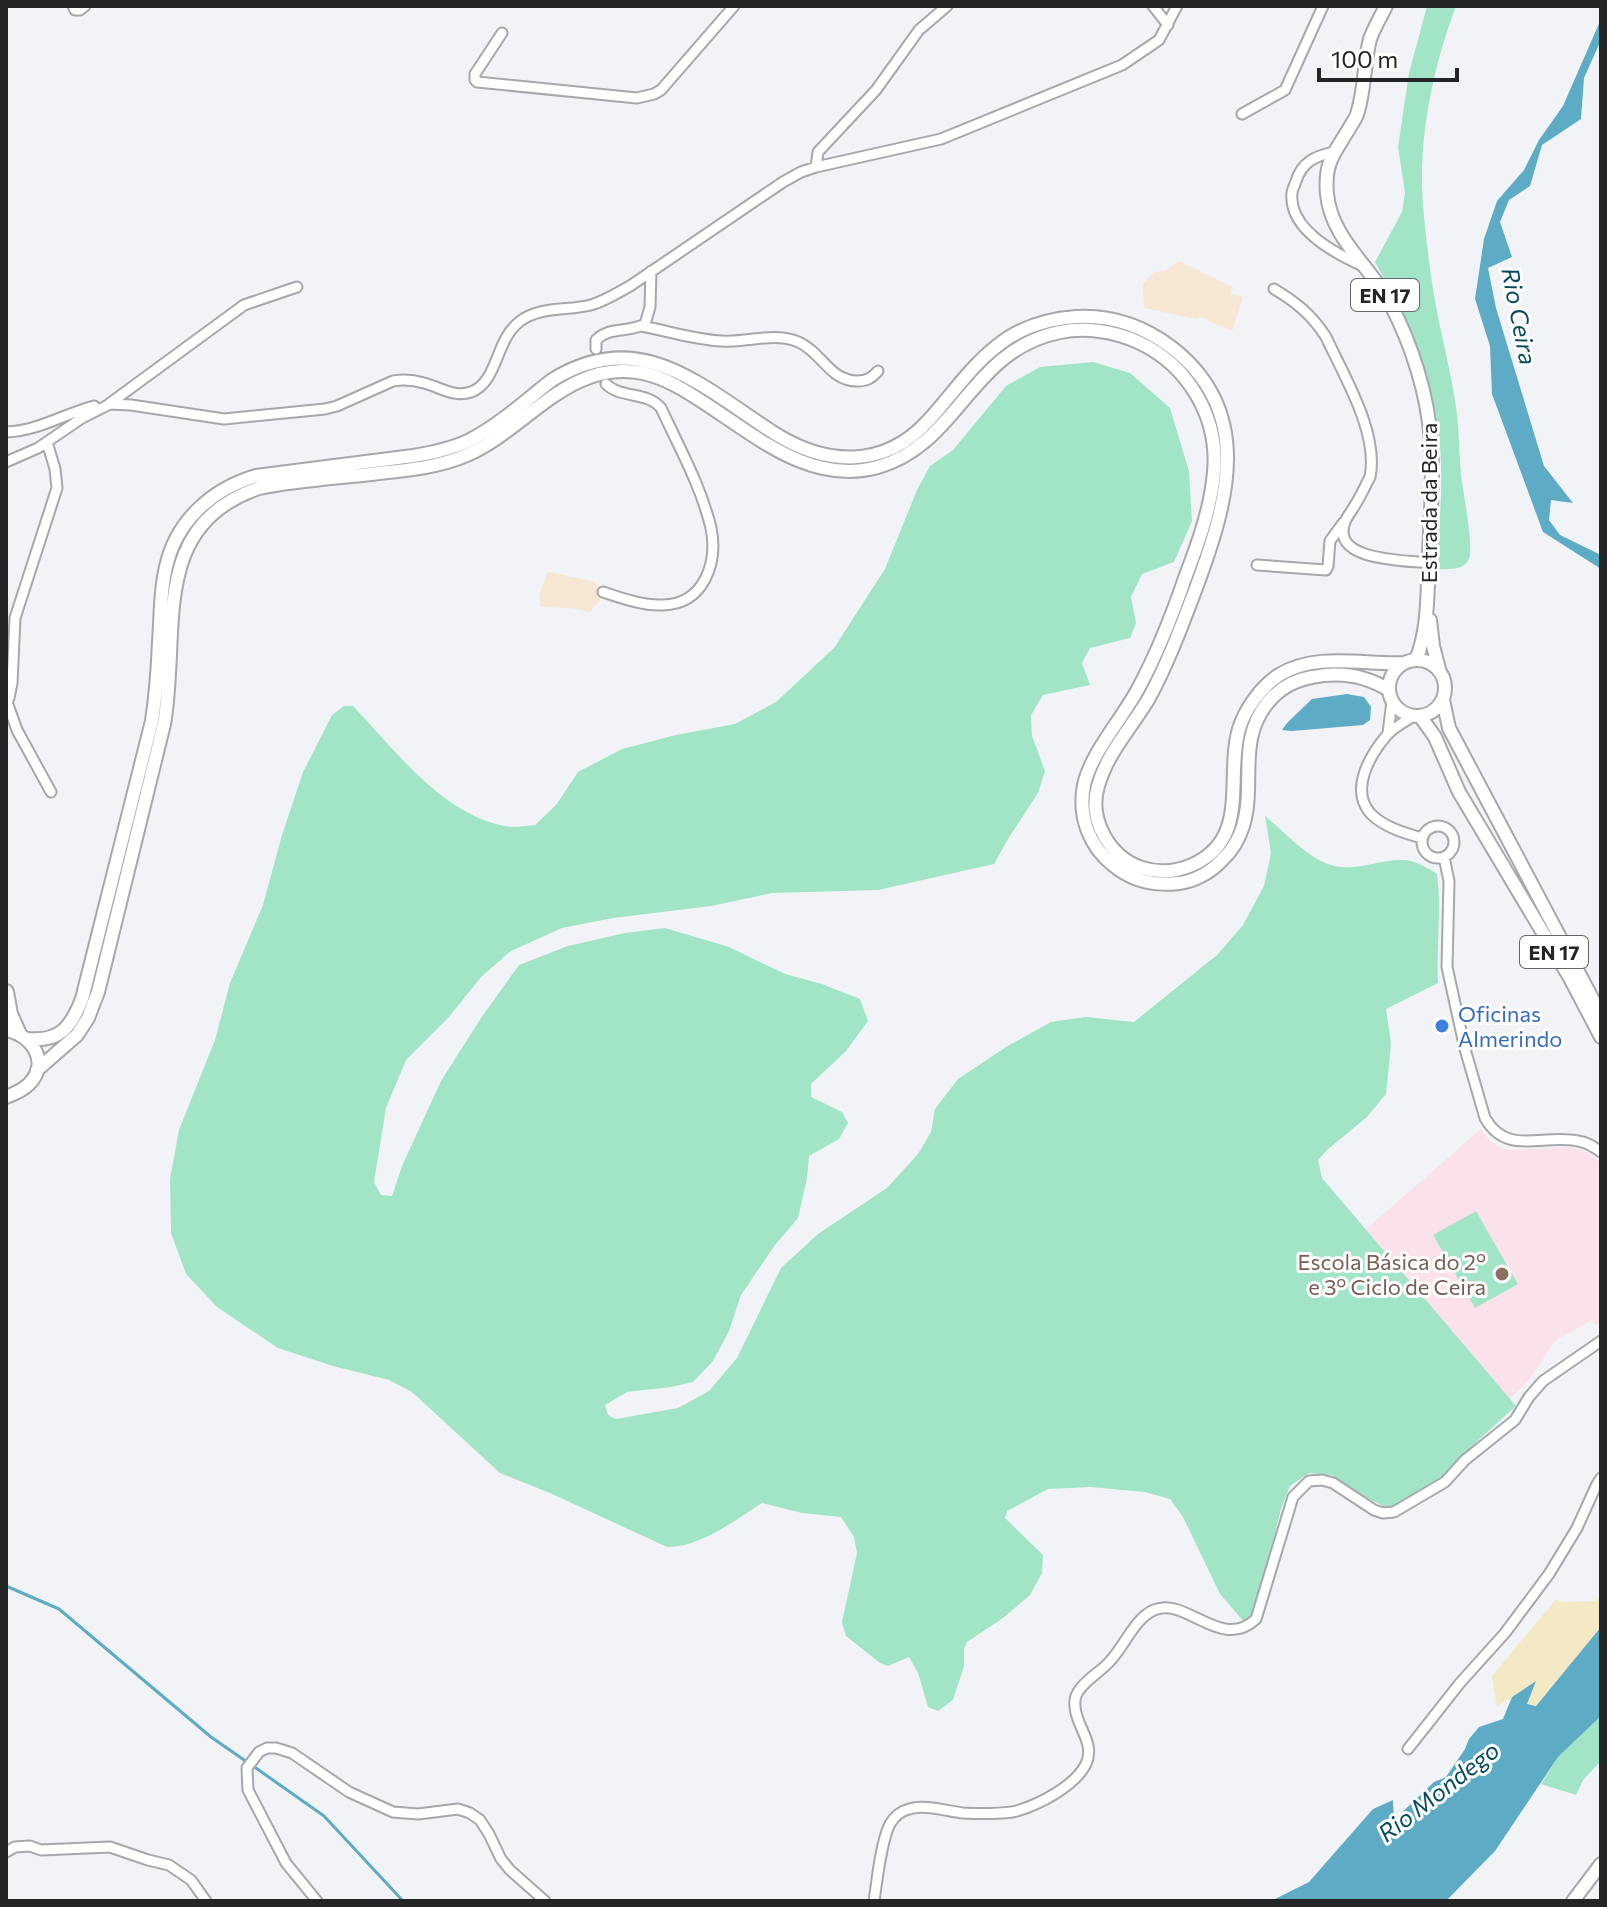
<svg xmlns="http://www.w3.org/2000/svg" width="1607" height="1907" font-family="Commissioner,sans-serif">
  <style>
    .industrial { fill: #f6e6d4 }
    .education { fill: #fbe1e9 }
    .green { fill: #a2e5c6 }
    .sand { fill: #f3e9c4 }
    .water { fill: #5eabc5 }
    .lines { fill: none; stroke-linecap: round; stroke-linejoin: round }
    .stream { stroke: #5eabc5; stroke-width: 3 }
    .minor-casing { stroke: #a6a8ab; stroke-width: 13 }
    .major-casing { stroke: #a6a8ab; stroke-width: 16 }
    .highway-casing { stroke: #a6a8ab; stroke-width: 18 }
    .minor { stroke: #fff; stroke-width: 9 }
    .major { stroke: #fff; stroke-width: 12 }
    .highway { stroke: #fff; stroke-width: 14 }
    .shop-dot { fill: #3f7fe0; stroke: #fff; stroke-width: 3 }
    .education-dot { fill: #8d6e63; stroke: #fff; stroke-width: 3 }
    .labels { text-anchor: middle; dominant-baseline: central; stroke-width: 6; stroke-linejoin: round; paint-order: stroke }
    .shield { fill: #fff; stroke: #666667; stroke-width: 2 }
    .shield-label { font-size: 20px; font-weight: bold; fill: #242526 }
    .street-label { font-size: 22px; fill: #242526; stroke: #fff }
    .shop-label { font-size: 22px; fill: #366cbe; stroke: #fff; text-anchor: start }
    .education-label { font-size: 22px; fill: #785e54; stroke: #fff; text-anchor: end }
    .water-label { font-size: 24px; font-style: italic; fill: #074c5e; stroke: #fff }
  </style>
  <rect width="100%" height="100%" fill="#f1f3f6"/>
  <path class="industrial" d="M1179,261L1232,287L1231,294L1243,297L1232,331L1200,317L1195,319L1144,308L1143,284L1154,272L1165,271Z
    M548,572L592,581L604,589L599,602L589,612L571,608L541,607L539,595Z"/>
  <path class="education" d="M1481,1129L1490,1141L1503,1149L1514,1150L1570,1147L1585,1151L1601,1162V1322L1595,1325L1592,1320L1555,1341L1529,1380L1509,1400L1366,1229Z"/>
  <path class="green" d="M1427,6H1456C1435,62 1421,125 1422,185C1423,215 1427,246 1431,276C1437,322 1451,368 1457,414C1459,434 1459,455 1461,475C1463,491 1474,549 1469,559C1464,571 1447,569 1436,569C1440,517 1446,461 1435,409C1424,356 1401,308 1375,262L1402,212L1405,193L1398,147L1409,73Z
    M1093,362L1130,373L1170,408L1189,471L1192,521L1174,562L1142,574L1131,597L1136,623L1130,638L1090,648L1082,663L1090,685L1043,695L1031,715L1032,736L1045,771L1038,793L1008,839L994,864L878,890L772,893L711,906L613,918L562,928L511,951L481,977L449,1017L406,1060L386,1108L374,1182L381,1195L392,1196L402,1166L441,1081L481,1018L519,965L568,946L625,933L665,928L729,947L785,974L822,984L860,999L868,1021L846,1051L811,1084V1097L842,1112L848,1123L839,1139L809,1156L807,1178L798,1218L775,1245L741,1295L729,1331L713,1361L693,1382L671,1387L627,1392L605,1405L608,1415L616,1419L678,1408L709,1391L737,1358L781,1268L818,1234L887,1188L918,1154L931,1132L935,1109L958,1079L1006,1047L1051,1022L1086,1017L1134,1022L1217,955L1243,925L1264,886L1271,853L1265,816C1286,833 1309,860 1335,866C1358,871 1380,859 1403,860C1414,860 1428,868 1437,874C1442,910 1436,947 1438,983L1386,1009L1391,1044L1386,1094L1367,1117L1327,1150L1318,1160L1322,1178L1516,1406L1471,1447L1442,1477L1402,1504L1388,1508L1371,1500L1331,1475L1309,1473L1290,1486L1281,1509L1257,1607L1245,1623L1220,1594L1183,1517L1170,1499L1145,1492L1090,1487L1048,1489L1007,1511L1005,1518L1043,1555L1042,1573L1030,1595L1003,1618L967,1642L964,1649V1666L953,1700L938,1711L928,1707L918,1673L909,1657L888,1666L880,1663L846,1636L842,1622L857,1553L854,1537L841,1517L802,1513L762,1503C735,1520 701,1547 667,1547L550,1493L500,1473L412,1392L389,1380L333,1366L278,1348L217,1307L186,1274L171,1233L170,1179L179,1130L215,1040L230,983L263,905L282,835L303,772L332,715L344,706H353C396,751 441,813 504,826C513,828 525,826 535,825L556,805L578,772L622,749L676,735L735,724L776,702L834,648L885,569L917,490L930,466L953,450L1006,386L1040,367Z
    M1476,1211L1518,1284L1475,1308L1433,1235Z
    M1601,1716V1761L1583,1780L1576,1795L1541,1784L1558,1757Z"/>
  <path class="sand" d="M1601,1597V1628L1535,1706L1527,1704L1534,1682L1497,1707L1492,1676L1556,1599L1561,1602L1595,1601Z"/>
  <path class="water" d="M1601,19V40L1584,78L1581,119L1542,145L1530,186L1509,200L1500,222L1512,257L1488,268L1496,308L1544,466L1573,503L1551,500L1549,520L1560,535L1601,555V569L1543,532L1492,394L1490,346L1475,299L1484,239L1497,201L1524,170L1539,140L1563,106Z
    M1347,694L1364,697L1371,707L1370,720L1363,725L1292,731L1282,730L1287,723L1312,699Z
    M1601,1627V1716L1558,1757L1495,1851L1446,1901H1271L1309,1882L1373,1809L1393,1800L1394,1820L1434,1782L1446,1777L1465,1749L1469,1739L1479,1727L1503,1719L1512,1697L1536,1681L1527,1704L1536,1706Z"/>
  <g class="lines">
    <path class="stream" d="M6,1586L59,1609L211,1737L247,1762
      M253,1766L324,1816L403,1901"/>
    <g class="minor-casing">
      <path id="minor" d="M73,6L75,10H80L85,6
        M1153,6L1168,25
        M502,33L475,74V80L477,82L637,98L654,94L661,90L734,6
        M1242,114L1285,90L1323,6
        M1334,152C1315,156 1302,162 1296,181C1295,185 1292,189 1292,193C1288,229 1336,254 1363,266
        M816,167L818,152L876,90L919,30L947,6
        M1274,289C1296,302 1312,315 1326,337C1344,376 1379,433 1370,477C1365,486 1361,496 1355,505C1352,511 1347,516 1345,522C1330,561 1404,560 1428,563
        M642,326C668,331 695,340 722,341C747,343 772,332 796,341C821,350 829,381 857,381C867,381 872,378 878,371
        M596,349V340C610,326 629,333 645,324L650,307L651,271
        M109,404L244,305L297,287
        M6,432C38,431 64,414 94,406
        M6,462L38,448L82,418L110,404L131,405L224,419L325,409L337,406L393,381C403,379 414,380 424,383C440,387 454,398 471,392C498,382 495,341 519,322C539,306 567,311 591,305C605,301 617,293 630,286L783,182L801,172L816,167L941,139L1122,65L1159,40L1177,6
        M1257,565L1326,570L1328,566L1330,541L1343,523
        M603,592C621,598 643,606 663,605C704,604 718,563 711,528C701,486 679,447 661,408C647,391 621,399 606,384
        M6,702L9,698L12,683L15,618L57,488L55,469L47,442
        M7,702L17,730L51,792
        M1413,716C1405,722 1394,727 1387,735C1370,755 1349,790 1371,814C1384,827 1404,833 1422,838
        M1388,733L1392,701
        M1422 842a16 16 0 1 1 32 0a16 16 0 1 1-32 0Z
        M1444,857L1449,881L1447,967L1465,1049L1485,1118C1507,1157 1544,1133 1578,1141C1587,1142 1594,1147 1601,1152
        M1408,1749L1460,1683L1505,1633L1549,1574L1577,1528L1596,1486L1601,1478
        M6,1852L15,1847L30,1846L41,1850L110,1847L148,1860L169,1865L191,1880L206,1901
        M317,1901L286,1863L248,1790L247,1768L259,1752L267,1748H276L292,1753L349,1792L393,1812L418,1814L458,1809L470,1813L480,1820L489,1834L501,1859L510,1870L545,1901
        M874,1901C877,1881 881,1841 890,1824C894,1817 901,1811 909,1809C925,1804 946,1811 963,1813C977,1814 1004,1814 1017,1811C1040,1804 1075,1786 1086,1764C1096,1743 1075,1725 1075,1706C1074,1699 1076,1694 1080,1689C1089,1677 1102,1671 1111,1660C1125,1645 1135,1618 1154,1610C1186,1596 1221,1652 1256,1619L1293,1497L1309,1481L1322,1480L1333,1483L1374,1510L1383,1513L1394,1512L1445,1482L1465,1460L1515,1420L1529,1397L1543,1381L1601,1341"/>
    </g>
    <g class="major-casing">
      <path id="major" d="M1386,6C1381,16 1374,28 1370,39C1364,62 1365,88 1358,111C1357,117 1353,122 1350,127C1335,153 1324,161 1327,194C1331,238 1370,266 1390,303C1412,345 1428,395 1431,442C1434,481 1430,520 1429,558C1427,592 1429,628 1416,660
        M1430,620L1433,646L1439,669
        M1389 688a28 28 0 1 1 56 0a28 28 0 1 1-56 0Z
        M1443,700L1449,728L1601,1015
        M1420,716L1435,737L1459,792L1570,978L1601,1037
        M6,1030C31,1034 51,1062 29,1084C23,1090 14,1094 6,1097
        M28,1039C60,1042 71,1027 82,999L152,721C156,694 158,668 159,641C161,617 160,591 166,567C176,521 212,489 256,476L413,456C432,453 451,449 468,441C498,426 525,401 552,380C640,325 701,386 774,433C826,466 884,469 928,421C951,396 970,367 997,346C1019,328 1048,319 1076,317C1111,315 1143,326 1171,347C1256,412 1227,504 1196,588C1182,625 1168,663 1149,698C1132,727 1107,753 1098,786C1088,819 1109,857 1142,868C1158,873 1176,872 1192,865C1251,839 1225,777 1239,729C1245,709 1261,687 1279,675C1316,652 1364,665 1404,663
        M37,1070L77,1035L88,1018L98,992L164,724C180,633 148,525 259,488C298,480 339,478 379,473C409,470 439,467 467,455C527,429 569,358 643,373C666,378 686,391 706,404C758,438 812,485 878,467C959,444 970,350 1060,332C1085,327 1114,331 1138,342C1188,365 1219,417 1214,472C1211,508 1198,544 1185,578C1172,616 1157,654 1138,689C1122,719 1091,753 1084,785C1078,816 1089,846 1113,865C1132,881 1154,886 1179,883C1195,881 1211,872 1222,860C1232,851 1239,839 1243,826C1256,783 1236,740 1269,701C1280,688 1295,680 1312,677C1340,671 1365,675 1389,690
        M1573,1901L1601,1864"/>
    </g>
    <g class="highway-casing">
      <path id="highway" d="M6,992L10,1014L18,1032"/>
    </g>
    <use href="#minor" class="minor"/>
    <use href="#major" class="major"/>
    <use href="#highway" class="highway"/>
  </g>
  <circle class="shop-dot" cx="1442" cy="1026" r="8"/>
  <circle class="education-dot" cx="1502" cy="1274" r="8"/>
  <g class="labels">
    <g class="shield">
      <rect x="1351" y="279" width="68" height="32" rx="6"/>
      <rect x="1520" y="936" width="68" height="32" rx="6"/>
    </g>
    <g class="shield-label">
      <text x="1385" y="295">EN 17</text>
      <text x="1554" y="952">EN 17</text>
    </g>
    <g class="street-label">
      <text transform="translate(1428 503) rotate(-90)">Estrada da Beira</text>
    </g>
    <g class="shop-label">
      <text x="1458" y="1013">Oficinas<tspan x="1458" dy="25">Almerindo</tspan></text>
    </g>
    <g class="education-label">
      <text x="1486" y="1261">Escola Básica do 2º<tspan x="1486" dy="25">e 3º Ciclo de Ceira</tspan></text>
    </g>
    <g class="water-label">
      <text transform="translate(1520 316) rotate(79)">Rio Ceira</text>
      <text transform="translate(1438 1791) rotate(-38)">Rio Mondego</text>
    </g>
  </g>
  <rect width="1607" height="1907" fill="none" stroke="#242526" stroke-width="16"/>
  <path d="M1319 68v12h138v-12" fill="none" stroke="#242526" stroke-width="4"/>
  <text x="1331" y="68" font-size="24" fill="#242526" stroke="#ffffff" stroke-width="6" paint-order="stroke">100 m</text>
</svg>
